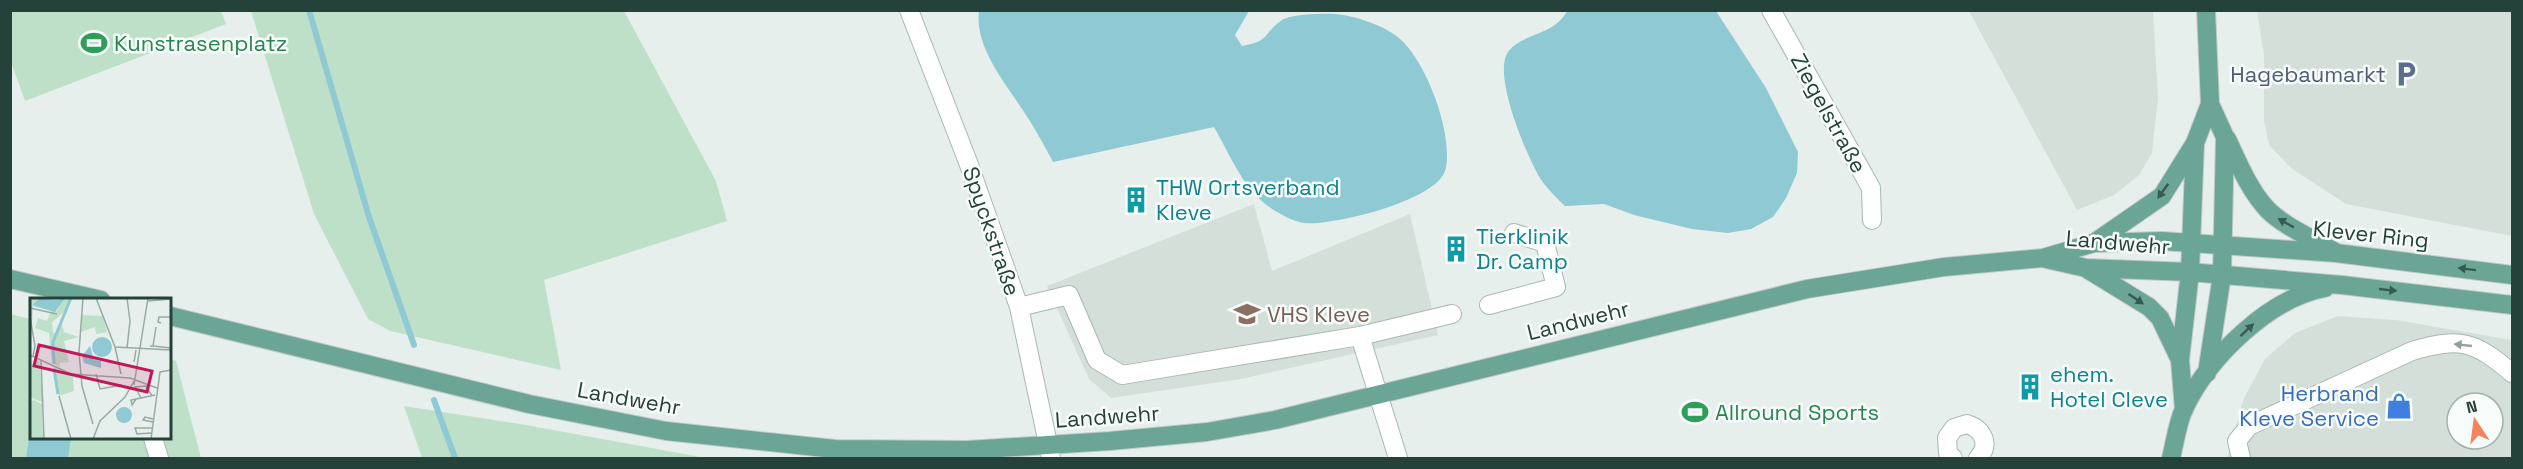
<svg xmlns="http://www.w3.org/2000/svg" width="2523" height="469" font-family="'Space Grotesk',sans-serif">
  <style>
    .built { fill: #d4dfda; fill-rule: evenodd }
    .green { fill: #bfe0c8 }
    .water { fill: #8ec9d4 }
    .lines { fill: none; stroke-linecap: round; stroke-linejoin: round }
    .stream { stroke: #8ec9d4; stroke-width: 6 }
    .minor-casing { stroke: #a8b8b2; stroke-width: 20 }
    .major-casing { stroke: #c2cac8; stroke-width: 20 }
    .minor { stroke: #fff; stroke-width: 18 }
    .major { stroke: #6aa596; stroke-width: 18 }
    .oneway { fill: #365b51 }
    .oneway2 { fill: #92a09c }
    .labels { text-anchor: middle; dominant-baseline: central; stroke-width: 5; stroke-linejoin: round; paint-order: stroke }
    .leisure-label { font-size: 22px; fill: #27864d; stroke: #f7fbf9; text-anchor: start }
    .service-label { font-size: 22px; fill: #4e5e75; stroke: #f7fbf9; text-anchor: end }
    .street-label { font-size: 22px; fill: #24423a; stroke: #f7fbf9 }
    .culture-label { font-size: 22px; fill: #0d838f; stroke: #f7fbf9; text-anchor: start }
    .education-label { font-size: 22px; fill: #785e54; stroke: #f7fbf9; text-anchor: start }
    .shop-label { font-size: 22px; fill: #366cbe; stroke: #f7fbf9; text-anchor: end }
    .inset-river { fill: none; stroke: #8ec9d4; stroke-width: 3 }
    .inset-road { fill: none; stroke: #98aaa4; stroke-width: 1.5 }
    .view { fill: #c2185b; fill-opacity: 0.15; stroke: #c2185b; stroke-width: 3 }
    .inset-edge { fill: none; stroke: #24423a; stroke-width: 3 }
  </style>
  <rect width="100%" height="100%" fill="#e6efeb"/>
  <path class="built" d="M1969,11H2153L2158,98L2152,153L2139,175L2114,195L2077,210Z
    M2257,11H2512V236L2346,204L2291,168L2269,145L2264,120V55Z
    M1254,204L1272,271L1410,214L1438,335L1241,379L1111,398L1089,379L1047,286Z
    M2338,316L2396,320L2512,340V458H2227L2244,398L2265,359L2295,333ZM2457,403H2493V439H2457Z"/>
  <path class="green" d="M11,10L221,11L226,24L25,101L11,62Z
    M251,11H624L716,181L727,221L544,280L561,370L390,331L368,319L314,214Z
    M10,314L31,319L32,438H170V359L176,361L201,458H11Z
    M404,406L526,425L706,458H422Z"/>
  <path class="water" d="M979,11H1249L1235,35L1242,46C1270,42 1263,33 1282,20C1291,14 1324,13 1335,14C1356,16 1383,25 1399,38C1426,60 1455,137 1445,171C1435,201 1333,226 1304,223C1297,222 1285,217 1279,213C1245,195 1232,158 1214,127L1053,162C1045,147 1037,132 1028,118C1009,87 974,49 979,11Z
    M1567,11H1716L1766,88L1798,152L1797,173L1786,198L1773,217L1751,229L1728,233L1692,229L1634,215L1604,204L1565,206C1556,197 1547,189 1540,178C1527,156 1492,75 1508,52C1522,33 1554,36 1567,11Z
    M31,426L32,438H71L68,458H26Z"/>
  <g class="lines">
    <path class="stream" d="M309,10L369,217L414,345
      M434,400L455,458"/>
    <g class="minor-casing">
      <path id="minor" d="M909,10L968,162L1019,307L1051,458
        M1771,10L1871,188L1872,220
        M1489,305L1556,287L1545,243L1514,233
        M1019,307L1069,295L1097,360L1122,375L1360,336L1452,314
        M1360,336L1398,458
        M153,438L159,458
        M1953,458L1948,453L1947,438L1954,428L1967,424C1983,429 1991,445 1978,458
        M2241,458L2237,441L2249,426L2412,351C2461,337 2474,341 2512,373"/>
    </g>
    <g class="major-casing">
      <path id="major" d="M2206,10L2210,104L2225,137L2222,275L2207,373
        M2227,139C2238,162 2249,190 2267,209C2283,226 2314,239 2335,252
        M2094,243L2162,196L2195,143
        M2046,259L2086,268L2190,272L2342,285L2512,305
        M2087,269L2149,307L2160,318L2180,360
        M10,279L101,300
        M170,316L529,404L666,431L835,449L967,450L1110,441L1207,432L1275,420L1807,289L1944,267L2043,258L2094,243L2162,241L2336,253L2512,275
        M2184,410L2180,360L2190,272L2195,143L2210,104
        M2171,458C2175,443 2177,424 2184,409C2208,358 2269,298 2325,288"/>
    </g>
    <use href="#minor" class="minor"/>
    <use href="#major" class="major"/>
  </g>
  <defs><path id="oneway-solid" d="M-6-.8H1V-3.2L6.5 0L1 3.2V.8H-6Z" transform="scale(1.5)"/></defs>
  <g class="oneway">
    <use href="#oneway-solid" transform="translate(2163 191) rotate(126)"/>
    <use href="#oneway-solid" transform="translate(2286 223) rotate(-151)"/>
    <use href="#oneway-solid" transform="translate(2467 269) rotate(-173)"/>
    <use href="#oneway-solid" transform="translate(2388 290) rotate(6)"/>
    <use href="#oneway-solid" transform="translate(2136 299) rotate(34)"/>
    <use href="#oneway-solid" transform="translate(2247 330) rotate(-43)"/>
  </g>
  <use class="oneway2" href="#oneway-solid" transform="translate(2463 345) rotate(-174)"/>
  <defs>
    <g id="stadium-bare" transform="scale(2.07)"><path d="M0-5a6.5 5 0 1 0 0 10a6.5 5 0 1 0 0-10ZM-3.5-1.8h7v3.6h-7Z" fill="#2e9e5b" stroke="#f7fbf9" stroke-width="2.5" paint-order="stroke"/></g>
    <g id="parking-bare" transform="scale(2.07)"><path d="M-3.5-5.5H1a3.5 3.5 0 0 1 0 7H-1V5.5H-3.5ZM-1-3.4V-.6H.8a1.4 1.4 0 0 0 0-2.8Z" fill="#5c6f8a" stroke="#f7fbf9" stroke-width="2.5" paint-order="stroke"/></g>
    <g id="building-bare" transform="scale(2.07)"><path d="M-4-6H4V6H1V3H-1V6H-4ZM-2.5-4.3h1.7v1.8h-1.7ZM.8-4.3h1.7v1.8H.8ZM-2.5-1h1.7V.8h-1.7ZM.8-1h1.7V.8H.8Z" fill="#0f9aa8" stroke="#f7fbf9" stroke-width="2.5" paint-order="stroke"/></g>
    <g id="university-bare" transform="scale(2.07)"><path d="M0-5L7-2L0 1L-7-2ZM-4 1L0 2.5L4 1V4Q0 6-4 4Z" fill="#8d6e63" stroke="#f7fbf9" stroke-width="2.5" paint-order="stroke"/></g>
    <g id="shop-bare" transform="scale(2.07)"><path d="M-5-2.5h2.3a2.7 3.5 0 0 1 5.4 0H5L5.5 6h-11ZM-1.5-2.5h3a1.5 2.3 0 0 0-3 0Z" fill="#3f7fe0" stroke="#f7fbf9" stroke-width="2.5" paint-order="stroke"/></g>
  </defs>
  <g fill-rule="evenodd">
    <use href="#stadium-bare" x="94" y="43"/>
    <use href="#parking-bare" x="2406" y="74"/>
    <use href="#building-bare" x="1136" y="200"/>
    <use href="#building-bare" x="1456" y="249"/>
    <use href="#university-bare" x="1247" y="314"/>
    <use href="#building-bare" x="2030" y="387"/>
    <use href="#shop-bare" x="2399" y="406"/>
    <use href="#stadium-bare" x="1695" y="412"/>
  </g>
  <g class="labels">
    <g class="leisure-label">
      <text x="114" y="43">Kunstrasenplatz</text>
      <text x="1715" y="412">Allround Sports</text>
    </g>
    <g class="service-label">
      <text x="2386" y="74">Hagebaumarkt</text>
    </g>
    <g class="street-label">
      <text transform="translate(1829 113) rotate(61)">Ziegelstraße</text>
      <text transform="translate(992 231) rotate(71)">Spyckstraße</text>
      <text transform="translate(2371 234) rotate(6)">Klever Ring</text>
      <text transform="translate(2118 242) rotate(5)">Landwehr</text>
      <text transform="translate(1578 320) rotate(-14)">Landwehr</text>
      <text transform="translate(629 398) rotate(10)">Landwehr</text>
      <text transform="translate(1107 416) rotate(-4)">Landwehr</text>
    </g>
    <g class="culture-label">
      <text x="1156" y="187">THW Ortsverband<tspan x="1156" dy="25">Kleve</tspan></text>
      <text x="1476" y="236">Tierklinik<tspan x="1476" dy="25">Dr. Camp</tspan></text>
      <text x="2050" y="374">ehem.<tspan x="2050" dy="25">Hotel Cleve</tspan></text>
    </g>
    <g class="education-label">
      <text x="1267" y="314">VHS Kleve</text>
    </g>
    <g class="shop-label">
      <text x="2379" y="393">Herbrand<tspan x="2379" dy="25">Kleve Service</tspan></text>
    </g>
  </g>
  <g transform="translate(30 298)">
    <rect width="141" height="141" fill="#e6efeb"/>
    <path d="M1,0H10L1,7L27,13L32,2L18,0H41L34,14L22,24L23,35L28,34L32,26L34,34L49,39L34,43L39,64L30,65V69L22,65L19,35L5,30L8,20L17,23L21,13L3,8L2,29L0,16ZM52,17L73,18L77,34L66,36L65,29L51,34ZM5,61L9,63L14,105L0,99V72ZM23,69L43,78L44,93L29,98L32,113ZM4,102L12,106L13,141H0V104Z" fill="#bfe0c8"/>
    <path d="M10,0L28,2L35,0L25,14L2,7ZM62 49a10 10 0 1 1 20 0a10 10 0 1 1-20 0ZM60,48L64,62L71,63V70L54,65L52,58ZM86 117a8 8 0 1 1 16 0a8 8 0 1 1-16 0Z" fill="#8ec9d4"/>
    <path class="inset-river" d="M24,66L23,44L41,0M24,71L28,96"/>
    <path class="inset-road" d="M53,0L49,54L52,88L63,126M66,0L85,49L91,76M118,3L141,1M0,10L27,16M0,19L5,48L3,58M131,25L128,24L129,19H141M120,48H123L126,29M123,48L141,50M85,49L141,52M97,50L100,23L97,0M0,57L41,76L100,80L127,90M105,58L104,64L106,52M11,62L14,141M66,76L70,91L92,87M104,87L118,0M29,98L41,141M111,100L105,89L116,88L122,98M106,101L102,107L101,102L106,101L125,97M123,124L113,122L115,119L123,121M121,135L107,136L105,130H122M63,141L70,123L95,99L104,83M121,141L130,74L141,72"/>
    <path class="view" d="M9,47L122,73L117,94L4,68Z"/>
    <rect width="141" height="141" class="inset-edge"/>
  </g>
  <rect width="2523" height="469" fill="none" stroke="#24423a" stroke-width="24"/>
  <g transform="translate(2475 421) rotate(347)"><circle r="28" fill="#f7fbf9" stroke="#a3b1ad" stroke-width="1.5"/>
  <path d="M0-4.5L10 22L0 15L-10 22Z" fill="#f4845f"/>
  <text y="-9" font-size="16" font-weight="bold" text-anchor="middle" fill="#24423a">N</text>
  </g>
</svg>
